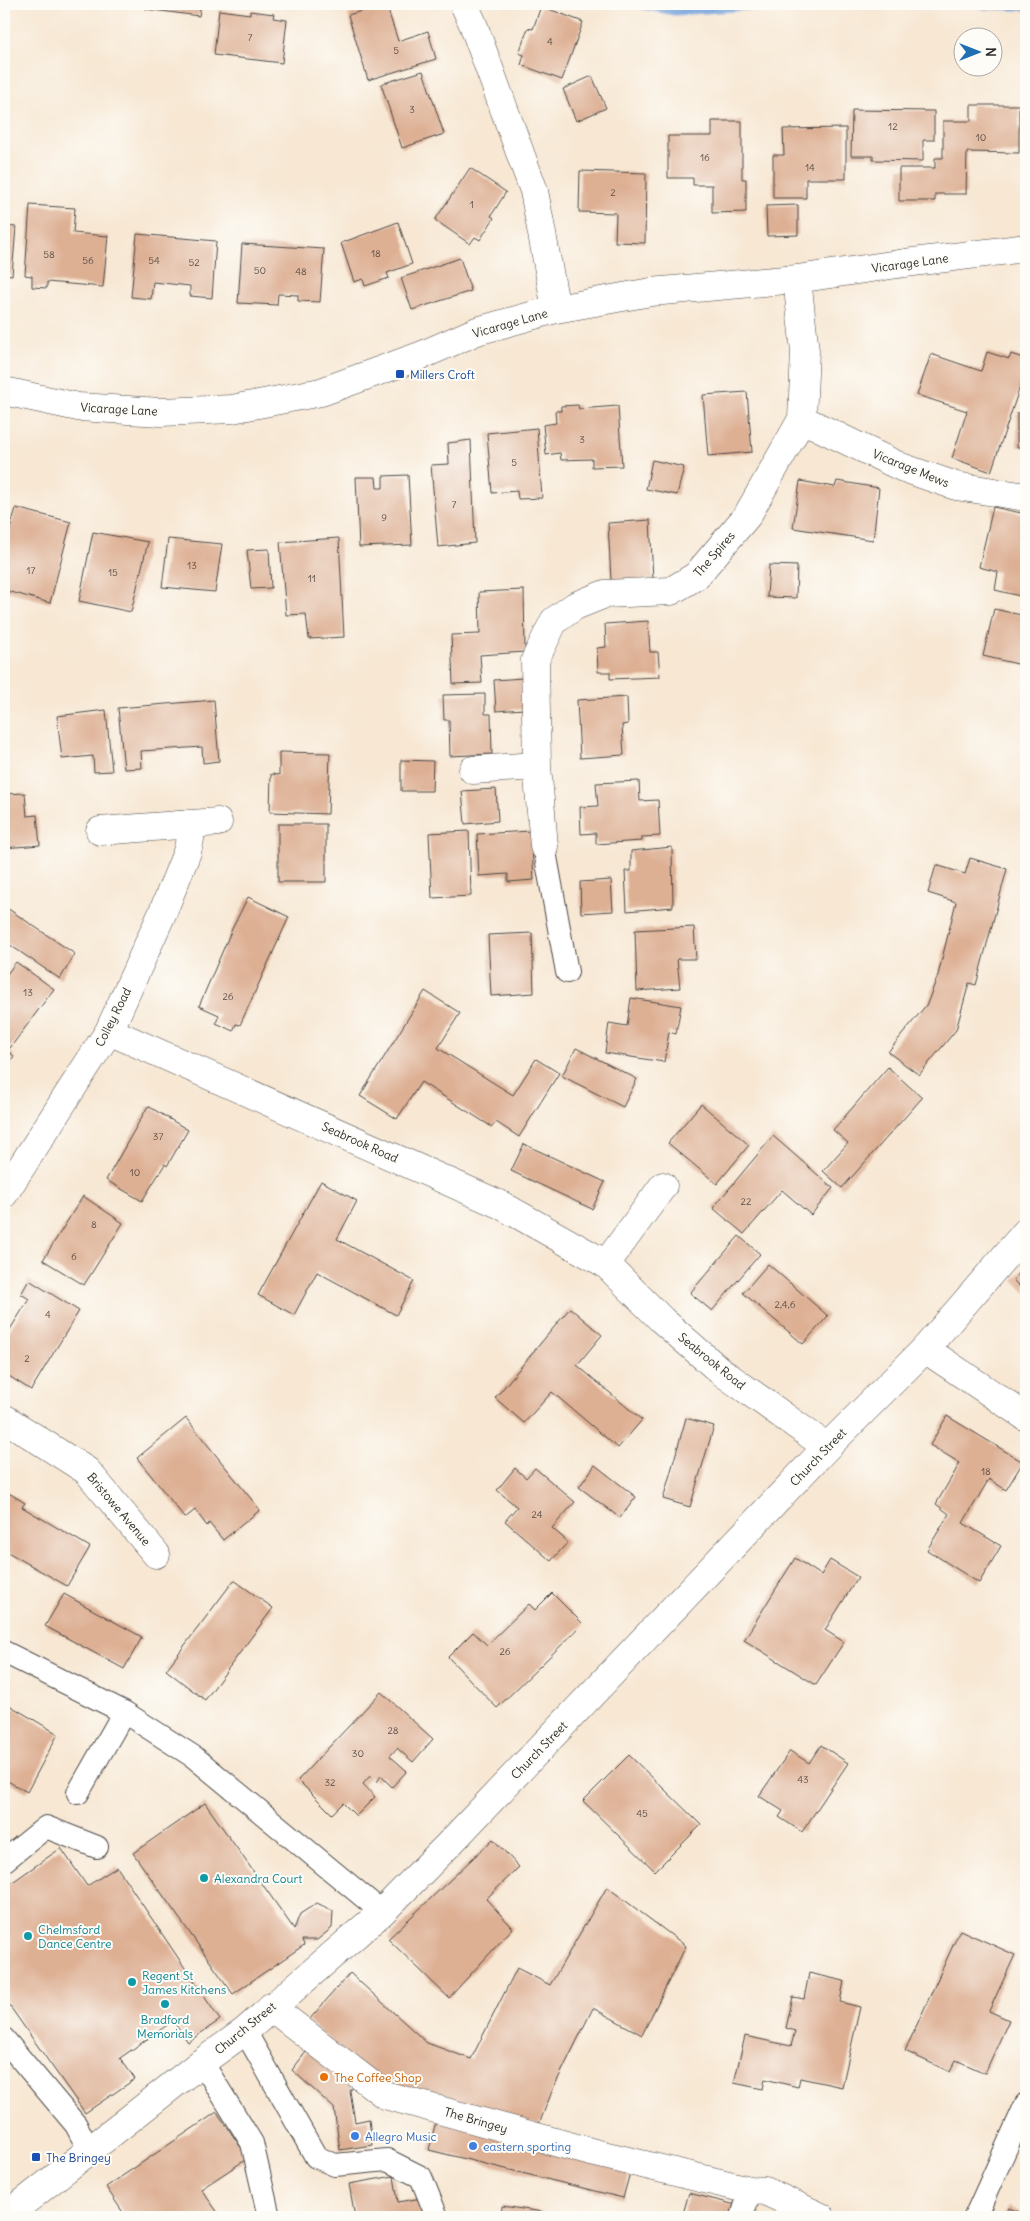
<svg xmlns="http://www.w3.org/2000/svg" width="1030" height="2221" font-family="Delius,sans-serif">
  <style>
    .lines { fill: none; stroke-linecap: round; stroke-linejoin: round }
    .stream { stroke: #71a0da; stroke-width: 11 }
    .building { fill: #ddaf93 }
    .lane-casing { stroke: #4a4744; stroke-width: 24 }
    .street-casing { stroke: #4a4744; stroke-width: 29 }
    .secondary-casing { stroke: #4a4744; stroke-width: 29 }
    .lane { stroke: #fff; stroke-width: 22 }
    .street { stroke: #fff; stroke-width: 28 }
    .secondary { stroke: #fff; stroke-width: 28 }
    .transit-dot { fill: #1a4fb4; stroke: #fdfcf7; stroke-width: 2 }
    .culture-dot { fill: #0f9aa8; stroke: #fdfcf7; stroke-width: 2 }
    .food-dot { fill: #e8710a; stroke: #fdfcf7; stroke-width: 2 }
    .shop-dot { fill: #3f7fe0; stroke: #fdfcf7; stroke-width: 2 }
    .labels { text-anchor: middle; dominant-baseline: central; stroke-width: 4; stroke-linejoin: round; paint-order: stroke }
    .number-label { font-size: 10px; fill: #584c45 }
    .street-label { font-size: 12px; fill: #2b2b2b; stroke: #fdfcf7 }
    .transit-label { font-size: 12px; fill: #164399; stroke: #fdfcf7; text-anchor: start }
    .culture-label { font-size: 12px; fill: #0d838f; stroke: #fdfcf7; text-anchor: start }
    .food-label { font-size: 12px; fill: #c56008; stroke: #fdfcf7; text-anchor: start }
    .shop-label { font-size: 12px; fill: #366cbe; stroke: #fdfcf7; text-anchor: start }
  </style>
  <rect width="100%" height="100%" fill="#fdfcf7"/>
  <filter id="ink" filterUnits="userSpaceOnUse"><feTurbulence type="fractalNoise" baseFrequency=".02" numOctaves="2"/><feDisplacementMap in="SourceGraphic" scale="10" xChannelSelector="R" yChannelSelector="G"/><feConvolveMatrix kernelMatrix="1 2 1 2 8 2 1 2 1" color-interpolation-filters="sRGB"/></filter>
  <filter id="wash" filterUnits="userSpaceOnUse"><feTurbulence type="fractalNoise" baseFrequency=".0096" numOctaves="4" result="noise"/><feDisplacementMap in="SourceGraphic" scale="20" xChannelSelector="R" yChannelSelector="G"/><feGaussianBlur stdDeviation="1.12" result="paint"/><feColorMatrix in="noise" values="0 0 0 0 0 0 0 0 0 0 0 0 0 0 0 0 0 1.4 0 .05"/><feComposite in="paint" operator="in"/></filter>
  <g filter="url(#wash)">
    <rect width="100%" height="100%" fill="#f7e7d3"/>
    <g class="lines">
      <path class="stream" d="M643,4L675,10L763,4
        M983,4L1026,5"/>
    </g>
    <g id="blocks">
      <path class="building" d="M147,4H201L199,16L146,9Z
        M386,4L398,41L428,31L436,59L368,80L348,15Z
        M541,6L583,22L562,80L521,65L524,55L519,53L528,28L533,29Z
        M219,10L250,14V11L274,14L273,18L287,20L282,63L214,55Z
        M423,71L444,134L402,148L381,84Z
        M592,76L606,108L576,121L563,89Z
        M971,105H1019V153L967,152L966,194H935V201H899V168H935V158H943V121H971Z
        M852,110L934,111V140H923V161L873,160V156H851Z
        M712,121H742V179H746V212L712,213V185H693V178H668V136H712Z
        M846,128V179H806V198H773V155H784L783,129Z
        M470,168L506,192L491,216L494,218L480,240L475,237L470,244L435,220Z
        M580,171L646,173L645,243L615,242L616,213L579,212Z
        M30,205L75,208L73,233L108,236L103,287L47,282V288L32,287V276L25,275Z
        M798,205V235L767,236L766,206Z
        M398,222L412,264L387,273L389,278L365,286L363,279L354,282L341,243Z
        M4,226L16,227L12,275L4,274Z
        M137,234L216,241L212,298L190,296V286L153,282L151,299L131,297Z
        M242,244L324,249L320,302L298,301V295L278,294L277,305L238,303Z
        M460,258L471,291L412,310L401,278Z
        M987,352L1009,359L1011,354L1026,359V369L991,472L952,458L967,411L917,395L931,354L981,371Z
        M747,392L752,452L708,456L703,395Z
        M578,405L579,409L618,406L622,466L592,467V459L561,460L560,453L546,455L543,425L556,423L555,411H561V406Z
        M1017,413H1026V447H1017Z
        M537,428L542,498L518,499L517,491L492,493L487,433Z
        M471,440L475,543L438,547L431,465L449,464L448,443Z
        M652,460L684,467L677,495L646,489Z
        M408,475L412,545L359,547L356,477H376L377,488H383V476Z
        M800,481L835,487L837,481L879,488L873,540L793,528Z
        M993,507L1026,514V570L1020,596L995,590L998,572L979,567Z
        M16,508L71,522L50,603L4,590V550Z
        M650,520L653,579L611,581L608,523Z
        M93,532L148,542L131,612L79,601Z
        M339,538L344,637L309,639L306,614L286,615L280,542Z
        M168,539L222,544L215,592L162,587Z
        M269,549L271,588L251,589L247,550Z
        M769,565L797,566L796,598L767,597Z
        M524,590L525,652L480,655L482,683L453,684L451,635L480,634L479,592Z
        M994,609L1026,616V666L983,656Z
        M648,621L650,652H658L660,677L610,679V672H598L597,648L606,647L605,624Z
        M523,678L524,709L496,711L494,680Z
        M485,694V714H491L492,754L450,756L449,720H444L443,695Z
        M627,697L628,724L622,725L624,755L580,758L577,700Z
        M214,700L219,761L203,763L202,747L141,751L142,768L124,769L118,708Z
        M106,710L112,771L94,772L93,756L62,759L57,716Z
        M279,752L330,753L328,814L270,812L271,774L279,775Z
        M401,760L433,761L432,791H401Z
        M639,781L640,801L658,800L660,836L642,837V841L596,844V833L581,834L580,807L598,806L596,783Z
        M496,789L498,821L465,824L462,791Z
        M25,793L27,816L37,815L40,845L4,848V794Z
        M278,824H326V882H278Z
        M469,831L471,896L432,898L429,833Z
        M531,831L534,880L508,882V874L479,876L477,834Z
        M672,847L673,907L627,911L625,871H631V851Z
        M970,858L1007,869L976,985L969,983L956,1030L919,1075L888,1052L927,1004L938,975L956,902L928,893L936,865L965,874Z
        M611,880L613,911L581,913L580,882Z
        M248,897L289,917L240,1025L236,1024L233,1031L216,1023L219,1015L199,1006L232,929Z
        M4,906L75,954L60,979L4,941Z
        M694,927L696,959H677L680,988L637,991L635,930Z
        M532,933L534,993L491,996L488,935Z
        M16,962L54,989L10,1048L4,1043V978Z
        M425,991L460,1013L438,1048L513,1095L536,1059L559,1073L519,1137L496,1122L492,1127L421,1082L397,1119L360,1096Z
        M631,998L681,1006L676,1034L669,1032L664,1062L605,1053L609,1023L627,1026Z
        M4,1048L14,1056L4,1070Z
        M576,1048L637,1079L623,1107L562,1076Z
        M888,1067L922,1098L842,1188L823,1171L848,1143L833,1130Z
        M701,1104L749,1145L717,1184L668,1143Z
        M148,1106L188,1130L167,1166L165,1164L142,1201L106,1180Z
        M773,1136L833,1188L811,1215L782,1190L744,1234L713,1208Z
        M524,1144L605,1182L592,1209L511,1171Z
        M321,1181L357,1201L337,1239L414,1281L396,1315L317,1272L294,1315L258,1295Z
        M83,1196L123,1223L84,1285L43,1260Z
        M739,1236L760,1254L712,1311L690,1293Z
        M768,1264L828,1316L803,1344L743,1293Z
        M1026,1266V1293L1013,1280Z
        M29,1280L79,1311L31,1390L4,1373V1339L29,1299L21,1294Z
        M570,1308L602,1335L577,1365L642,1420L618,1448L552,1392L524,1423L495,1398Z
        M947,1416L1023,1462L1006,1490L989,1479L963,1523L1001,1546L979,1583L927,1550L949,1514L936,1504L960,1463L930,1445Z
        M186,1418L260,1510L223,1540L209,1523L207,1526L195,1510L185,1518L137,1458Z
        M686,1418L714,1426L690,1507L663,1499Z
        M595,1465L636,1497L620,1518L579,1487Z
        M515,1468L526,1478L535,1468L575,1502L552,1528L568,1542L551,1561L505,1521L517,1507L497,1490Z
        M4,1490L25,1503L22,1507L90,1547L67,1586L4,1550Z
        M795,1558L821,1575L830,1560L858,1577L825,1630L844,1642L816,1685L744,1640Z
        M234,1580L273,1608L205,1700L166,1670Z
        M552,1593L583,1624L497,1708L448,1657L473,1632L487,1645L529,1604L535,1610Z
        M64,1594L142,1637L124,1669L45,1626Z
        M381,1692L433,1739L413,1762L397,1748L390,1756L407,1771L392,1787L381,1776L377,1782L370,1776L363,1784L375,1797L356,1816L343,1803L332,1814L298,1780Z
        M4,1702L58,1734L27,1792L4,1779Z
        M821,1745L848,1763L802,1832L779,1817L783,1811L759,1796L790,1751L809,1763Z
        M629,1755L701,1825L655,1871L583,1801Z
        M205,1803L294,1929L300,1914L317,1903L333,1911L332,1928L317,1940H302L304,1945L233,1994L133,1853Z
        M493,1839L519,1867L486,1899L513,1928L449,1998L388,1939Z
        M61,1848L87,1886L117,1867L220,2020L188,2042L173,2021L120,2058L135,2079L85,2113L4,1998V1888Z
        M607,1887L686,1946L642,2035L593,2008L553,2089L539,2124L386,2088L308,2021L350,1973L427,2043L471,2059L517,1968L550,1985Z
        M960,1930L1015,1955L989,2011L1009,2020L985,2073L956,2060L950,2072L905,2051Z
        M809,1973L844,1981L840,2002L860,2007L842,2087L800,2078L798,2087L765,2079L763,2089L734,2083L745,2036L791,2046L795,2031L786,2028L793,1997L804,1999Z
        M313,2043L355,2085L350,2091L355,2122L369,2119L372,2145L340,2150L334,2108L292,2070Z
        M217,2112L248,2158L201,2189L221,2217H126L106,2187Z
        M436,2121L631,2169L623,2198L429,2150Z
        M394,2176L398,2202L422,2198L425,2217H355L349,2184Z
        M689,2193L736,2205L733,2217H682Z
        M502,2206L543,2212L542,2217H501Z
        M1009,2208L1026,2215V2217H1004Z"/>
    </g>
  </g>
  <g filter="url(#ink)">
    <use href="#blocks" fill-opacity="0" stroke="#4a4744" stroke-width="1"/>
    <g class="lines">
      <g class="lane-casing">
        <path id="lane" d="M544,846L567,972
          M4,1652L124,1712L194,1757L382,1912
          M78,1793L124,1712
          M4,1861L46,1827L97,1847
          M245,2031L316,2157L335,2165L387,2160L421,2177L437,2217
          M4,2039L76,2125L89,2150
          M202,2062L252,2143L269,2217
          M742,2217L750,2190
          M975,2217L1026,2104"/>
      </g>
      <g class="street-casing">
        <path id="street" d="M464,4L473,24L534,191L556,309
          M4,391L78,407L161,412L232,409L321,392L420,356L477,331L556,309L651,292L797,279L905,263L1026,248
          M802,419L901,467L956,486L1026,497
          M473,770L537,766
          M100,831L218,822
          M544,846L537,766L535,660L554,621L575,606L605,594L671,591L696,576L747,516L802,419L805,351L797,279
          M109,1031L501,1205L606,1264L662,1320L719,1370L827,1447
          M4,1194L109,1031L162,914L187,852L190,839L188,824
          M606,1264L663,1186
          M925,1349L1026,1417
          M4,1418L87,1471L156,1554
          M271,2007L385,2095L591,2152L750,2190L765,2191L821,2217"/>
      </g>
      <g class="secondary-casing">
        <path id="secondary" d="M5,2217L202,2062L245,2031L382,1912L453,1840L827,1447L925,1349L1026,1232"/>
      </g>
      <use href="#lane" class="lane"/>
      <use href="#street" class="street"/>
      <use href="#secondary" class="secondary"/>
    </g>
  </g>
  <g class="transit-dot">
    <rect x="395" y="369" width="10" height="10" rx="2.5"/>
    <rect x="31" y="2152" width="10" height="10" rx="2.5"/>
  </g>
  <g class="culture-dot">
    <circle cx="204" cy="1878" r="5"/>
    <circle cx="28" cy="1936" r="5"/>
    <circle cx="132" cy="1982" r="5"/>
    <circle cx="165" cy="2004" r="5"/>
  </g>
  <circle class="food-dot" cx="324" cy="2077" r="5"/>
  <g class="shop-dot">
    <circle cx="355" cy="2136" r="5"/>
    <circle cx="473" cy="2146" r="5"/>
  </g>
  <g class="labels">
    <g class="number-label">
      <text x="250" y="37">7</text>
      <text x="550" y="41">4</text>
      <text x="396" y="50">5</text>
      <text x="412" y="109">3</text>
      <text x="893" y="126">12</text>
      <text x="981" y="137">10</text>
      <text x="705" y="157">16</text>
      <text x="810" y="167">14</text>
      <text x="613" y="192">2</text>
      <text x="472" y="204">1</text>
      <text x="376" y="253">18</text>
      <text x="49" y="254">58</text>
      <text x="88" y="260">56</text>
      <text x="154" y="260">54</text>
      <text x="194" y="262">52</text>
      <text x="260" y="270">50</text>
      <text x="301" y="271">48</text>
      <text x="582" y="439">3</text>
      <text x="514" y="462">5</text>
      <text x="454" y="504">7</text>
      <text x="384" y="517">9</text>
      <text x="192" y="565">13</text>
      <text x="31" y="570">17</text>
      <text x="113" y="572">15</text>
      <text x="312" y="578">11</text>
      <text x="28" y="992">13</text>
      <text x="228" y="996">26</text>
      <text x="158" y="1136">37</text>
      <text x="135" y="1172">10</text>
      <text x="746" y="1201">22</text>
      <text x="94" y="1224">8</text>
      <text x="74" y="1256">6</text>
      <text x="785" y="1304">2,4,6</text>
      <text x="48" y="1314">4</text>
      <text x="27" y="1358">2</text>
      <text x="986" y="1471">18</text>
      <text x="537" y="1514">24</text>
      <text x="505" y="1651">26</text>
      <text x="393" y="1730">28</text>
      <text x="358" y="1753">30</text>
      <text x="803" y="1779">43</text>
      <text x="330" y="1782">32</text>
      <text x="642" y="1813">45</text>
    </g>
    <g class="street-label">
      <text transform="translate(910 263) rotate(-8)">Vicarage Lane</text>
      <text transform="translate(510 323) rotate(-16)">Vicarage Lane</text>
      <text transform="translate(119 409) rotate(3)">Vicarage Lane</text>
      <text transform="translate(911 468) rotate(22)">Vicarage Mews</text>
      <text transform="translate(714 554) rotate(-49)">The Spires</text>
      <text transform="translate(113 1017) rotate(-63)">Colley Road</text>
      <text transform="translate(360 1142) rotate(24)">Seabrook Road</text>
      <text transform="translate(712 1361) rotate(39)">Seabrook Road</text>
      <text transform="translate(818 1457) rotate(-46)">Church Street</text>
      <text transform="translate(119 1509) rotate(50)">Bristowe Avenue</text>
      <text transform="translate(539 1750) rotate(-46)">Church Street</text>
      <text transform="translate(245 2028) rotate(-39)">Church Street</text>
      <text transform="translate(476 2120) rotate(16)">The Bringey</text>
    </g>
    <g class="transit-label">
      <text x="410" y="374">Millers Croft</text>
      <text x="46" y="2157">The Bringey</text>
    </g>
    <g class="culture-label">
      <text x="214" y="1878">Alexandra Court</text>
      <text x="38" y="1929">Chelmsford<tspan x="38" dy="14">Dance Centre</tspan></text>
      <text x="142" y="1975">Regent St<tspan x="142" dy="14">James Kitchens</tspan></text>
      <text x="165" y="2019" text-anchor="middle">Bradford<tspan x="165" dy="14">Memorials</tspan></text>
    </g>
    <g class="food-label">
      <text x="334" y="2077">The Coffee Shop</text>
    </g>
    <g class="shop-label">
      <text x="365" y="2136">Allegro Music</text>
      <text x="483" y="2146">eastern sporting</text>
    </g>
  </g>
  <rect width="1030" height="2221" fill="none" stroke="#fdfcf7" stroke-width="20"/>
  <g transform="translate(978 52) rotate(90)"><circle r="24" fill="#fdfcf7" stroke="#a9a8a5"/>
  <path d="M0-4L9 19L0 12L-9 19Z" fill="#1f6fb2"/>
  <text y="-8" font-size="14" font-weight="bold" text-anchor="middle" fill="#2b2b2b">N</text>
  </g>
</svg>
